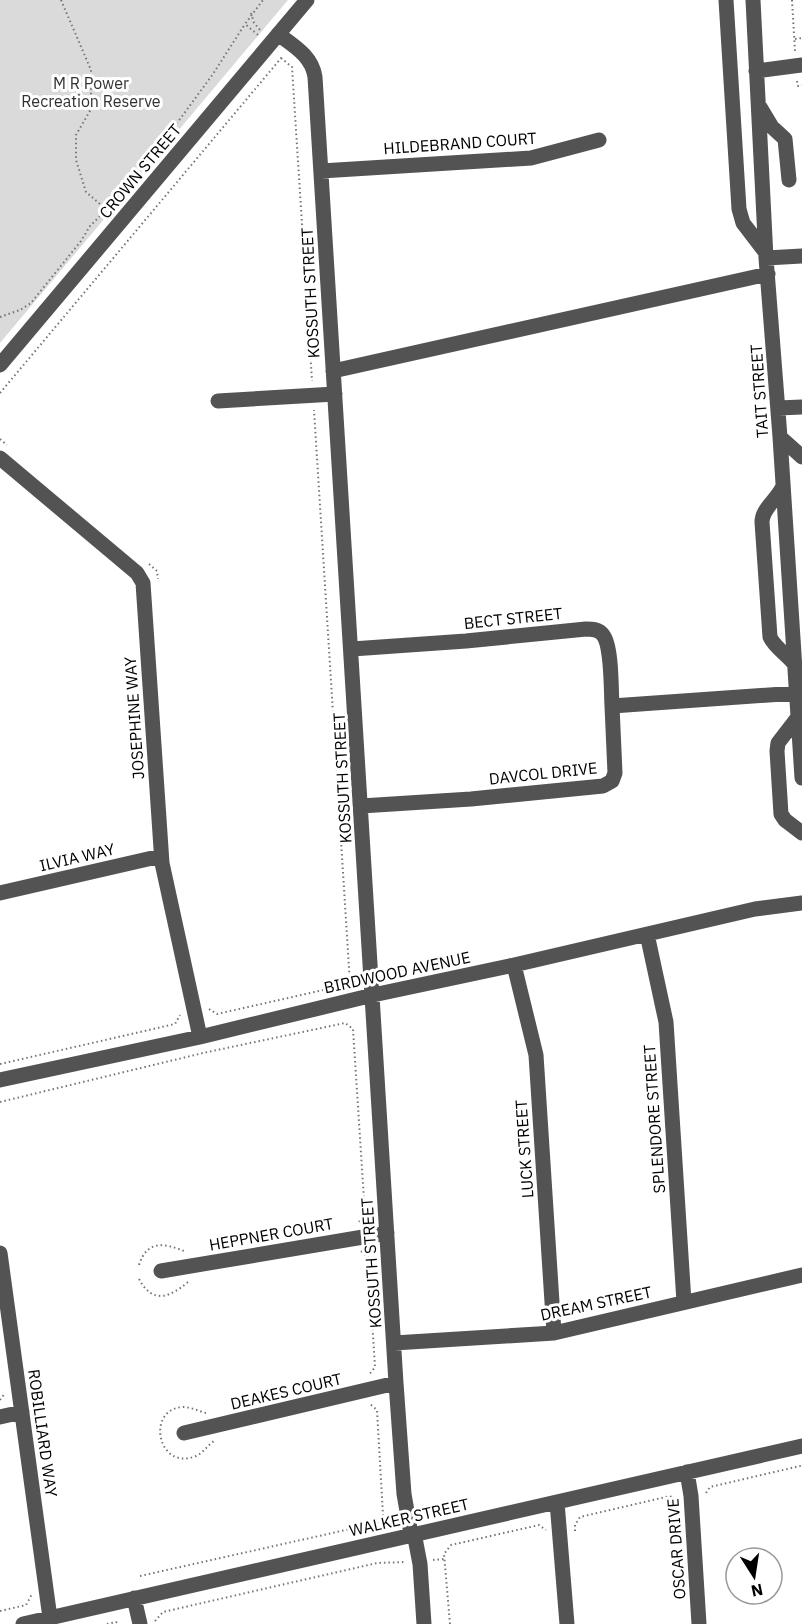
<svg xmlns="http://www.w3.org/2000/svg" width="802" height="1624" font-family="'IBM Plex Sans',sans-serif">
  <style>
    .green { fill: #dadada }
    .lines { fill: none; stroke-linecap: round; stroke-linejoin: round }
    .path { stroke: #757575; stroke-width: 2; stroke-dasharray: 1.5 3; stroke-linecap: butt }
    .minor { stroke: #535353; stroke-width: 15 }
    .labels { text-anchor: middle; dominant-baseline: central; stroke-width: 6; stroke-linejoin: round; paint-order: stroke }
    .park-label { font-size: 16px; fill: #313131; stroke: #fff }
    .street-label { font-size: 16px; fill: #000; stroke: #fff }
  </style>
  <rect width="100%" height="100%" fill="#fff"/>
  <path class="green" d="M0,0H288L0,343Z"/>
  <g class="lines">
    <path class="path" d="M61,0L91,70V109L76,135V160L86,192L107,210
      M792,0L795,51
      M251,13L254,23L261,31
      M258,35L245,24L263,0
      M795,39L802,38
      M281,58L292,67L312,381
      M797,81L798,86L802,85
      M0,317L20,310L31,303L81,241L90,226L109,207L180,119L213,74L245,24
      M0,393L282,57
      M0,439L7,445
      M149,564L157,571L158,579
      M209,1009L217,1014L350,984L314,410
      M0,1064L175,1024L180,1015
      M0,1102L203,1053L345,1023L353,1029L365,1215L358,1223
      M361,1251L368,1257L375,1367L369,1375
      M139,1265C147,1240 164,1243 184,1251
      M139,1279C153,1305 170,1297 188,1282
      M0,1400L5,1393
      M206,1413C198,1411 191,1407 183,1407C145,1409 158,1472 196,1456C203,1453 207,1446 214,1441
      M706,1493L710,1487L800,1466L802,1468
      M575,1531V1525L580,1517L670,1496L678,1502
      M433,1560L444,1559
      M140,1576L377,1523L383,1515L377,1410L370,1404
      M0,1611L26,1605L32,1594
      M155,1621L163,1612L377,1563L406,1562
      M107,1624L116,1622L119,1624
      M450,1624L444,1554L451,1545L539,1525L546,1530"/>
    <path class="minor" d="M726,0L739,209L743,223L766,253
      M753,0L766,258L780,437L802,778
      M278,34C294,46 312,56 315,77L396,1383L404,1494L411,1534
      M756,71L802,65
      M760,107L772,127L785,139L789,180
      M321,171L531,158L599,140
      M766,258L802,256
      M0,365L307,0
      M333,371L768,274
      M218,401L335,394
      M778,408L802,407
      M780,437L802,457
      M0,458L137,573L143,583L162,863L200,1037
      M783,486C778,499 762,508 762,522L770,637C775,648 788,655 795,665
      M352,649L466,641L586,629C592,629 599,629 603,635C612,646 611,690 612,706
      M798,717L778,743L777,751L781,814L785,820L802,833
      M361,806L471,799L603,786L612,781L615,773L612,706L797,693
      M0,893L161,856
      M647,934L666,1022L684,1302
      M514,965L536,1055L554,1333
      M0,1080L200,1037L373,995L514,965L755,909L802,903
      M0,1253L50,1618
      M161,1271L387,1233
      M394,1343L554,1333L802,1275
      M0,1417L22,1412
      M184,1433L396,1383
      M687,1472L691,1496L699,1624
      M557,1502L567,1624
      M414,1533L420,1564L424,1624
      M134,1598L140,1624
      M23,1624L802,1446"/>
  </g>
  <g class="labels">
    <g class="park-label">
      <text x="91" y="83">M R Power<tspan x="91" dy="18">Recreation Reserve</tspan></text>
    </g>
    <g class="street-label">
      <text transform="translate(460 143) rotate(-4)">HILDEBRAND COURT</text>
      <text transform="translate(140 171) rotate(-50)">CROWN STREET</text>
      <text transform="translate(310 293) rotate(-93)">KOSSUTH STREET</text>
      <text transform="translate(759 391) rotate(-94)">TAIT STREET</text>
      <text transform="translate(513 618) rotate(-6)">BECT STREET</text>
      <text transform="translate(134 718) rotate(-94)">JOSEPHINE WAY</text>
      <text transform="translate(543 773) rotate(-6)">DAVCOL DRIVE</text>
      <text transform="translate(342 778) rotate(-93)">KOSSUTH STREET</text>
      <text transform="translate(77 857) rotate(-13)">ILVIA WAY</text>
      <text transform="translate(397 972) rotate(-12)">BIRDWOOD AVENUE</text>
      <text transform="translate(654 1119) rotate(-94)">SPLENDORE STREET</text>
      <text transform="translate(524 1149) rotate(-94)">LUCK STREET</text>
      <text transform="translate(271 1234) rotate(-10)">HEPPNER COURT</text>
      <text transform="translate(371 1263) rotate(-94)">KOSSUTH STREET</text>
      <text transform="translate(596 1303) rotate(-12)">DREAM STREET</text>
      <text transform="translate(286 1391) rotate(-13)">DEAKES COURT</text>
      <text transform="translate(43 1433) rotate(82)">ROBILLIARD WAY</text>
      <text transform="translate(409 1517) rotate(-13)">WALKER STREET</text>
      <text transform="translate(676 1549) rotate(-94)">OSCAR DRIVE</text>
    </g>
  </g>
  <g transform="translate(754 1576) rotate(168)"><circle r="28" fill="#ffffff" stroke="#999999" stroke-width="1.5"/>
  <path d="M0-4.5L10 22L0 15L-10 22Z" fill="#000000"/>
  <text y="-9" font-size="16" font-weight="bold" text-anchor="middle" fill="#000000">N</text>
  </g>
</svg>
